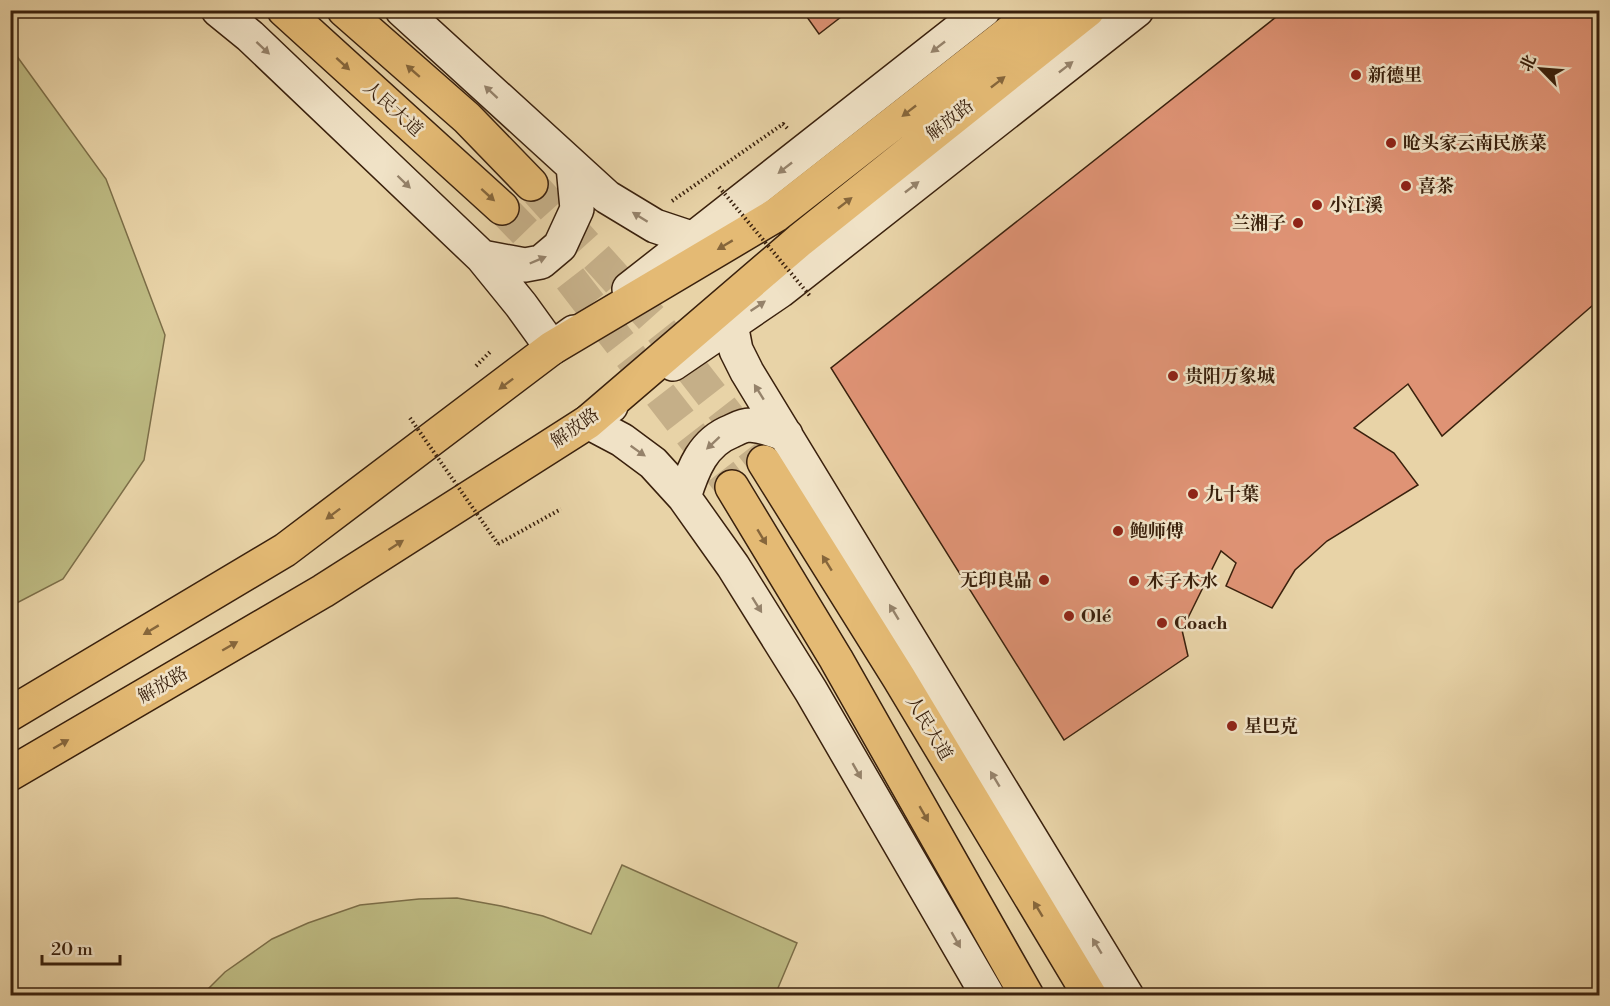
<svg xmlns="http://www.w3.org/2000/svg" width="1610" height="1006" font-family="'Libre Bodoni','Noto Serif SC',serif">
  <style>
    .green { fill: #bdba82; stroke: #7c6e48; stroke-width: 1.5 }
    .building { fill: #df9375; stroke: #3a210d; stroke-width: 1.5 }
    .lines { fill: none; stroke-linecap: round; stroke-linejoin: round }
    .highway-tunnel { stroke: #c5af88; stroke-width: 33; stroke-dasharray: 33 16; stroke-linecap: butt }
    .secondary-casing { stroke: #3a210d; stroke-width: 36 }
    .highway-casing { stroke: #3a210d; stroke-width: 36 }
    .path { stroke: #3a210d; stroke-width: 4; stroke-dasharray: 1.5 3; stroke-linecap: butt }
    .secondary { stroke: #f0e2c6; stroke-width: 33 }
    .highway { stroke: #e4ba74; stroke-width: 33 }
    .path-bridge { stroke: #3a210d; stroke-width: 4; stroke-dasharray: 1.5 3; stroke-linecap: butt }
    .oneway { fill: #95826a }
    .oneway2 { fill: #86663b }
    .poi-dot { fill: #8f2418; stroke: #f0e2c6; stroke-width: 2 }
    .labels { text-anchor: middle; dominant-baseline: central; stroke-width: 5; stroke-linejoin: round; paint-order: stroke }
    .poi-label { font-size: 18px; font-weight: bold; fill: #3a210d; stroke: #f0e2c6; text-anchor: start }
    .street-label { font-size: 18px; fill: #3a210d; stroke: #f0e2c6 }
  </style>
  <rect width="100%" height="100%" fill="#e8d3a7"/>
  <filter id="stains"><feTurbulence type="fractalNoise" baseFrequency=".00333" numOctaves="4"/><feColorMatrix values="0 0 0 0 .2 0 0 0 0 .09 0 0 0 0 .02 0 0 0 .5 -.17"/></filter>
  <radialGradient id="worn" r=".72"><stop offset=".6" stop-color="#630" stop-opacity="0"/><stop offset="1" stop-color="#630" stop-opacity=".3"/></radialGradient>
  <path class="green" d="M11,48L106,179L165,335L144,460L63,579L11,606Z
    M622,865L797,943L775,995H202L225,972L272,939L308,923L360,905L419,899L457,898L501,906L543,916L591,934Z"/>
  <path class="building" d="M802,10H850L819,34Z
    M1285,10H1600V299L1442,436L1408,384L1354,428L1394,453L1418,485L1327,541L1295,570L1272,608L1226,586L1236,563L1221,551L1182,630L1188,656L1064,740L831,368Z"/>
  <g class="lines">
    <path class="highway-tunnel" d="M531,184L653,320L764,462
      M502,208L569,277L732,487"/>
    <g class="secondary-casing">
      <path id="secondary" d="M218,10L250,36L482,257L521,305L552,348L574,332
        M402,10L607,197L655,226L694,239
        M482,257L525,265L541,262L560,246L577,209L573,166
        M629,289L984,10
        M731,324L736,350L747,372L1127,996
        M673,364L780,291L1137,10
        M611,406L588,422L622,440L653,463L684,497L733,566L811,691L988,996
        M684,497C693,469 703,442 732,431C738,428 743,425 750,425C763,426 774,430 786,435"/>
    </g>
    <g class="highway-casing">
      <path id="highway" d="M284,10L502,208
        M344,10L467,118L531,184
        M764,462L899,678L1090,996
        M732,487L836,659L1027,996
        M10,714L285,550L552,348L776,215L1038,10
        M10,774L323,591L588,422L800,240L1088,10"/>
    </g>
    <path class="path" d="M672,201L783,124L788,129
      M476,366L491,351
      M498,544L561,509"/>
    <use href="#secondary" class="secondary"/>
    <use href="#highway" class="highway"/>
    <path class="path-bridge" d="M719,187L810,296
      M410,418L498,544"/>
  </g>
  <defs><path id="oneway-solid" d="M-6-.8H1V-3.2L6.5 0L1 3.2V.8H-6Z" transform="scale(1.5)"/></defs>
  <g class="oneway">
    <use href="#oneway-solid" transform="translate(938 47) rotate(142)"/>
    <use href="#oneway-solid" transform="translate(263 48) rotate(43)"/>
    <use href="#oneway-solid" transform="translate(1066 67) rotate(-38)"/>
    <use href="#oneway-solid" transform="translate(491 92) rotate(-137)"/>
    <use href="#oneway-solid" transform="translate(785 168) rotate(142)"/>
    <use href="#oneway-solid" transform="translate(404 182) rotate(44)"/>
    <use href="#oneway-solid" transform="translate(912 187) rotate(-38)"/>
    <use href="#oneway-solid" transform="translate(640 217) rotate(-148)"/>
    <use href="#oneway-solid" transform="translate(538 260) rotate(-23)"/>
    <use href="#oneway-solid" transform="translate(758 306) rotate(-34)"/>
    <use href="#oneway-solid" transform="translate(759 392) rotate(-122)"/>
    <use href="#oneway-solid" transform="translate(713 443) rotate(137)"/>
    <use href="#oneway-solid" transform="translate(638 451) rotate(35)"/>
    <use href="#oneway-solid" transform="translate(757 605) rotate(58)"/>
    <use href="#oneway-solid" transform="translate(894 612) rotate(-121)"/>
    <use href="#oneway-solid" transform="translate(857 771) rotate(60)"/>
    <use href="#oneway-solid" transform="translate(995 779) rotate(-121)"/>
    <use href="#oneway-solid" transform="translate(956 940) rotate(60)"/>
    <use href="#oneway-solid" transform="translate(1097 946) rotate(-121)"/>
  </g>
  <g class="oneway2">
    <use href="#oneway-solid" transform="translate(343 64) rotate(42)"/>
    <use href="#oneway-solid" transform="translate(413 71) rotate(-139)"/>
    <use href="#oneway-solid" transform="translate(998 82) rotate(-38)"/>
    <use href="#oneway-solid" transform="translate(909 111) rotate(142)"/>
    <use href="#oneway-solid" transform="translate(488 195) rotate(42)"/>
    <use href="#oneway-solid" transform="translate(845 203) rotate(-38)"/>
    <use href="#oneway-solid" transform="translate(725 245) rotate(149)"/>
    <use href="#oneway-solid" transform="translate(506 384) rotate(143)"/>
    <use href="#oneway-solid" transform="translate(333 514) rotate(143)"/>
    <use href="#oneway-solid" transform="translate(762 537) rotate(59)"/>
    <use href="#oneway-solid" transform="translate(396 545) rotate(-33)"/>
    <use href="#oneway-solid" transform="translate(827 563) rotate(-122)"/>
    <use href="#oneway-solid" transform="translate(151 630) rotate(149)"/>
    <use href="#oneway-solid" transform="translate(230 646) rotate(-30)"/>
    <use href="#oneway-solid" transform="translate(61 744) rotate(-30)"/>
    <use href="#oneway-solid" transform="translate(924 814) rotate(60)"/>
    <use href="#oneway-solid" transform="translate(1038 909) rotate(-121)"/>
  </g>
  <g class="poi-dot">
    <circle cx="1356" cy="75" r="6"/>
    <circle cx="1391" cy="143" r="6"/>
    <circle cx="1406" cy="186" r="6"/>
    <circle cx="1317" cy="205" r="6"/>
    <circle cx="1298" cy="223" r="6"/>
    <circle cx="1173" cy="376" r="6"/>
    <circle cx="1193" cy="494" r="6"/>
    <circle cx="1118" cy="531" r="6"/>
    <circle cx="1044" cy="580" r="6"/>
    <circle cx="1134" cy="581" r="6"/>
    <circle cx="1069" cy="616" r="6"/>
    <circle cx="1162" cy="623" r="6"/>
    <circle cx="1232" cy="726" r="6"/>
  </g>
  <g class="labels">
    <g class="poi-label">
      <text x="1368" y="75">新德里</text>
      <text x="1403" y="143">呛头家云南民族菜</text>
      <text x="1418" y="186">喜茶</text>
      <text x="1329" y="205">小江溪</text>
      <text x="1286" y="223" text-anchor="end">兰湘子</text>
      <text x="1185" y="376">贵阳万象城</text>
      <text x="1205" y="494">九十葉</text>
      <text x="1130" y="531">鲍师傅</text>
      <text x="1032" y="580" text-anchor="end">无印良品</text>
      <text x="1146" y="581">木子木水</text>
      <text x="1081" y="616">Olé</text>
      <text x="1174" y="623">Coach</text>
      <text x="1244" y="726">星巴克</text>
    </g>
    <g class="street-label">
      <text transform="translate(393 109) rotate(42)">人民大道</text>
      <text transform="translate(950 120) rotate(-38)">解放路</text>
      <text transform="translate(575 428) rotate(-35)">解放路</text>
      <text transform="translate(163 685) rotate(-30)">解放路</text>
      <text transform="translate(929 728) rotate(59)">人民大道</text>
    </g>
  </g>
  <rect width="1610" height="1006" fill="none" stroke="#e8d3a7" stroke-width="36"/>
  <rect x="12" y="12" width="1586" height="982" fill="none" stroke="#3a210d" stroke-width="3"/>
  <rect x="18" y="18" width="1574" height="970" fill="none" stroke="#3a210d" stroke-width="1.5"/>
  <g transform="translate(1541 69) rotate(295)" stroke="#f0e2c6" stroke-width="4.5" paint-order="stroke">
  <path d="M0-4.5L10 22L0 15L-10 22Z" fill="#3a210d"/>
  <text y="-9" font-size="16" font-weight="bold" text-anchor="middle" fill="#3a210d">北</text>
  </g>
  <path d="M42 955v9h78v-9" fill="none" stroke="#3a210d" stroke-width="3"/>
  <text x="51" y="955" font-size="18" fill="#3a210d" stroke="#f0e2c6" stroke-width="4.5" paint-order="stroke">20 m</text>
  <rect width="100%" height="100%" filter="url(#stains)"/>
  <rect width="100%" height="100%" fill="url(#worn)"/>
</svg>
